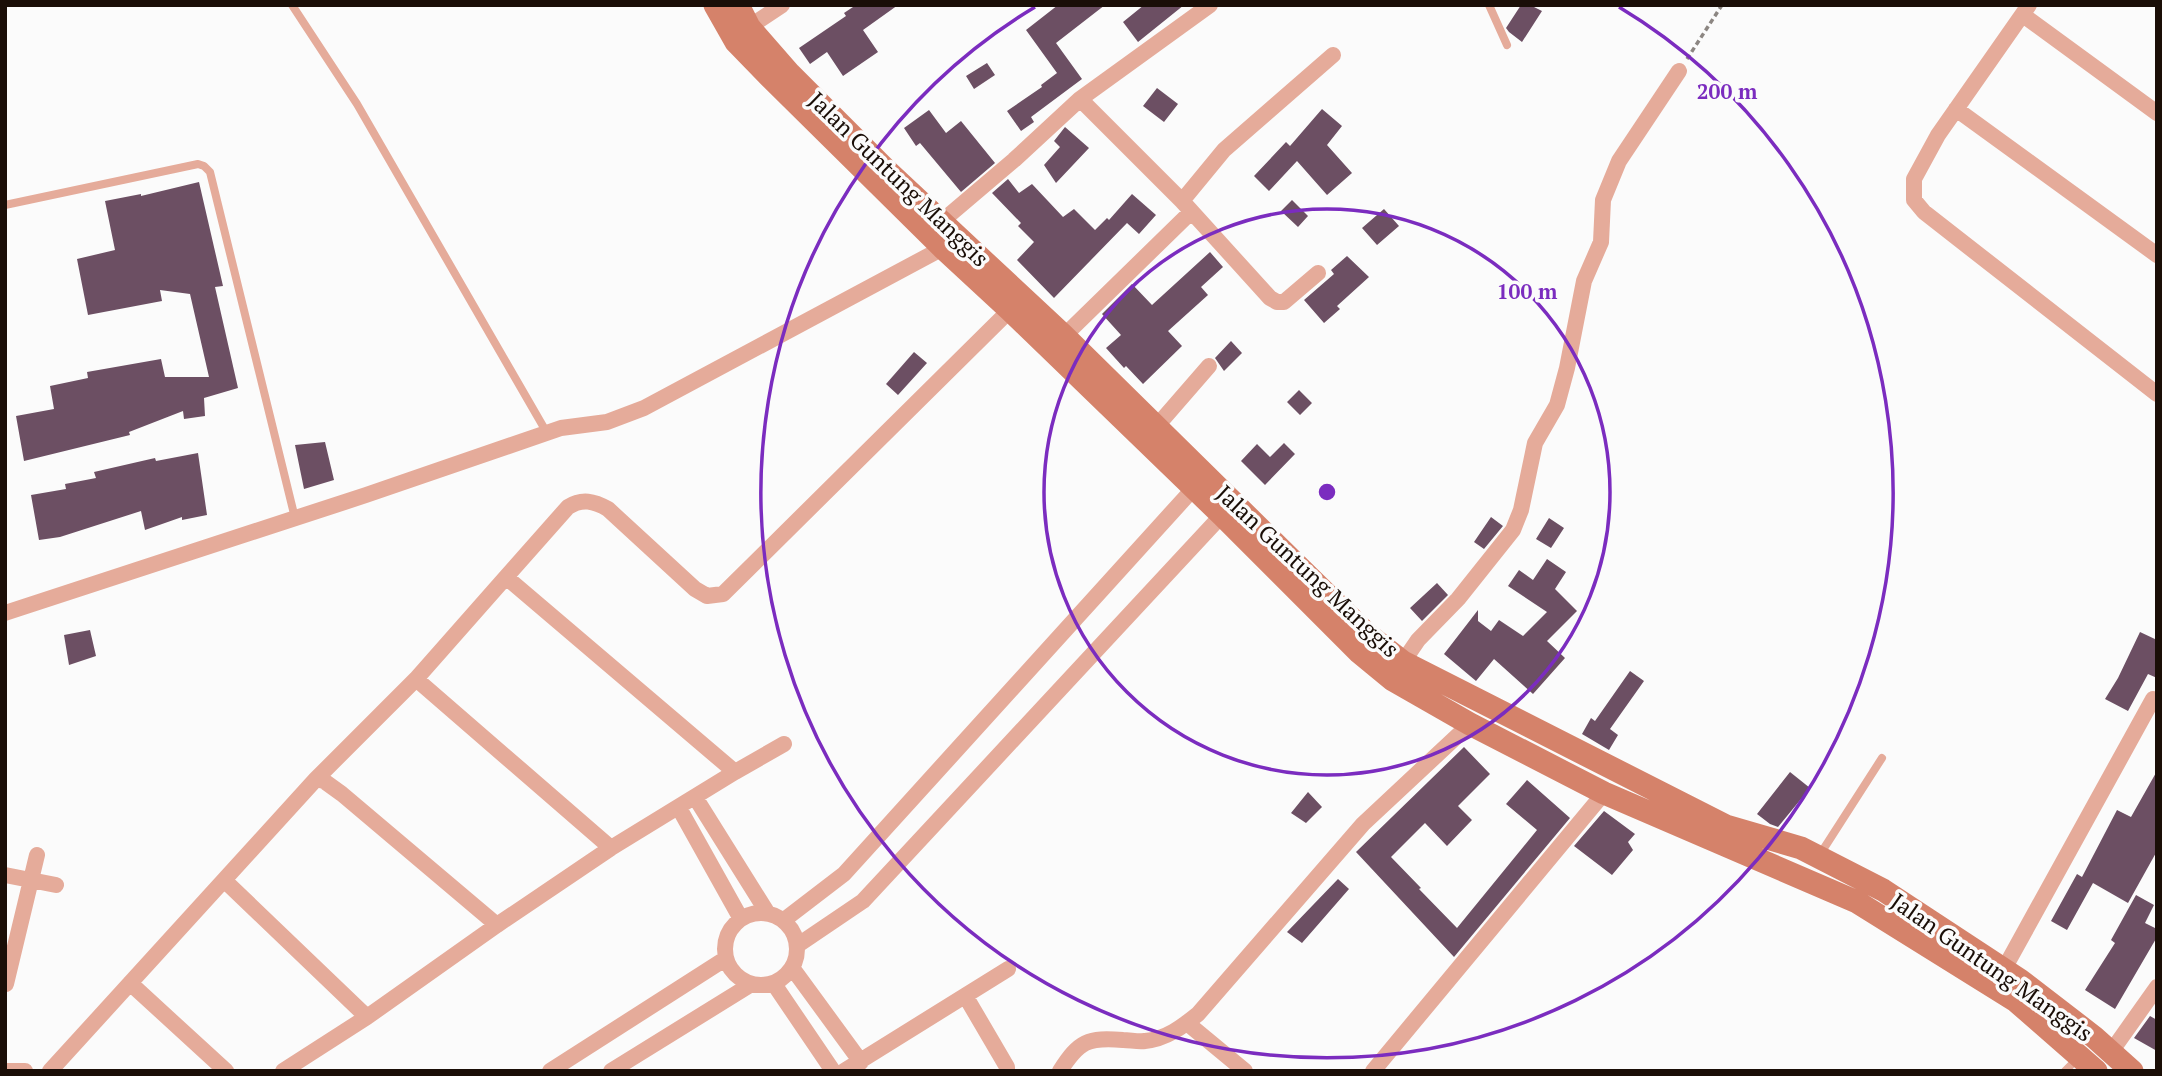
<svg xmlns="http://www.w3.org/2000/svg" width="2162" height="1076" font-family="'PT Serif',serif">
  <style>
    .building { fill: #6c4f63 }
    .lines { fill: none; stroke-linecap: round; stroke-linejoin: round }
    .path { stroke: #8c8682; stroke-width: 3.5; stroke-dasharray: 5 3.5; stroke-linecap: butt }
    .lane { stroke: #e5ab9a; stroke-width: 8 }
    .street { stroke: #e5ab9a; stroke-width: 16 }
    .secondary { stroke: #d5826a; stroke-width: 23 }
    .ring { fill: none; stroke: #7b2cbf; stroke-width: 3.5 }
    .labels { text-anchor: middle; dominant-baseline: central; stroke-width: 7; stroke-linejoin: round; paint-order: stroke }
    .street-label { font-size: 23px; fill: #1a0e07; stroke: #fbfbfb }
    .centre { fill: #7b2cbf; stroke: #fbfbfb; stroke-width: 3.5 }
    .ring-label { font-size: 21px; text-anchor: middle; font-weight: bold; fill: #7b2cbf; stroke: #fbfbfb; stroke-width: 7; stroke-linejoin: round; paint-order: stroke }
  </style>
  <rect width="100%" height="100%" fill="#fbfbfb"/>
  <path class="building" d="M856,5H898L863,30L878,52L843,76L827,52L810,64L799,48L846,16L844,13Z
    M1058,5H1105L1056,43L1082,79L1031,117L1034,122L1021,131L1007,111L1042,87L1041,85L1057,73L1026,30Z
    M1144,5H1184L1138,42L1123,22Z
    M1521,5H1530L1542,11L1522,42L1509,32L1506,28Z
    M987,63L995,75L974,89L966,76Z
    M1157,88L1178,104L1164,122L1143,106Z
    M1322,109L1342,126L1327,145L1352,173L1327,195L1297,161L1269,191L1254,176L1286,142L1290,146Z
    M929,110L946,133L961,121L995,163L961,192L920,143L916,146L904,128Z
    M1065,127L1089,148L1056,183L1044,165L1060,147L1054,141Z
    M1008,179L1019,193L1032,184L1063,217L1074,209L1095,230L1107,218L1109,220L1132,194L1156,215L1139,234L1127,223L1054,298L1017,260L1034,242L1018,226L1021,223L992,193Z
    M199,182L223,286L215,287L238,388L204,398L205,416L184,419L183,411L129,432L130,435L24,461L16,416L54,409L50,386L88,378L87,372L161,359L165,377H209L190,294L160,290L162,301L88,315L77,259L115,250L105,201L141,194V196Z
    M1292,200L1308,216L1298,227L1281,211Z
    M1384,209L1399,226L1377,245L1362,228Z
    M1210,252L1223,267L1201,287L1208,295L1168,331L1182,346L1143,384L1126,366L1124,368L1106,348L1121,335L1102,314L1132,284L1152,305Z
    M1347,256L1369,277L1337,306L1340,309L1324,323L1304,300L1334,274L1331,270Z
    M1231,341L1242,353L1224,371L1215,358Z
    M914,352L927,363L898,395L886,384Z
    M1299,390L1312,403L1300,415L1287,402Z
    M325,442L334,480L304,489L295,445Z
    M1284,443L1295,454L1265,485L1241,461L1257,444L1270,457Z
    M198,453L207,515L182,520V517L145,530L141,511L60,537L39,540L31,495L66,489L65,484L96,478L94,472L155,458L156,461Z
    M1491,517L1503,526L1484,549L1474,542Z
    M1549,518L1564,528L1551,548L1536,539Z
    M1547,559L1566,572L1555,589L1577,611L1547,641L1565,658L1533,694L1494,659L1476,681L1444,654L1478,610V621L1491,631L1499,620L1523,636L1547,612L1508,586L1519,570L1533,580Z
    M1437,583L1448,595L1422,621L1410,608Z
    M90,630L96,656L69,665L64,635Z
    M2140,632L2157,640V678L2148,674L2128,711L2105,699L2118,678Z
    M1630,671L1644,681L1610,729L1618,735L1609,750L1582,734L1591,718L1595,721Z
    M1464,747L1490,774L1458,806L1472,820L1447,846L1425,823L1391,857L1421,888L1419,889L1457,928L1537,830L1506,804L1527,780L1570,818L1454,957L1356,852Z
    M2157,771V851L2128,903L2093,883L2067,930L2051,921L2077,874L2082,877L2117,810L2131,817Z
    M1790,772L1810,788L1778,827L1770,824L1757,814Z
    M1308,792L1322,807L1306,823L1291,813Z
    M1604,811L1635,834L1628,842L1633,850L1612,875L1574,846Z
    M1338,879L1349,889L1302,943L1287,932Z
    M2136,895L2154,905L2145,923L2157,929V937L2115,1009L2085,990L2115,943L2111,940Z
    M2150,1016L2157,1020V1051L2134,1038Z"/>
  <g class="lines">
    <path class="path" d="M1687,59L1722,5"/>
    <path class="lane" d="M292,5L357,104L547,433
      M1489,5L1507,45
      M5,205L198,164L204,166L210,172L295,518
      M1819,856L1882,758
      M2065,1071L2077,1059"/>
    <path class="street" d="M2029,5L1938,135L1914,179V200L1924,212L2157,394
      M2023,15L2157,113
      M749,27L782,5
      M1080,99L1182,201L1270,298L1277,302H1284L1318,273
      M1956,109L2157,255
      M1182,201L1224,150L1333,55
      M941,222L1014,160L1080,99L1210,5
      M1064,336L1191,212
      M1156,427L1209,366
      M506,577L568,507C582,498 594,501 608,509L695,589L707,596L723,594L1010,310
      M5,613L366,495L561,428L607,422L644,408L943,248
      M1403,662L1418,640L1458,599L1513,530L1521,510L1535,443L1557,405L1567,368L1584,281L1601,242L1603,200L1619,161L1679,71
      M416,679L611,848
      M735,772L784,744
      M695,797L767,912
      M679,808L741,919
      M5,875L56,885
      M224,880L367,1017
      M725 949a36 36 0 1 1 72 0a36 36 0 1 1-72 0Z
      M784,920L844,874L1194,488
      M798,945L863,901L1222,515
      M793,969L861,1062
      M2004,969L2153,699
      M130,983L226,1071
      M6,984L37,855
      M774,984L833,1071
      M966,997L1007,1067V1071
      M1187,1023L1245,1071
      M2111,1052L2157,987
      M7,1071H25
      M50,1071L316,779L324,781L342,794L497,925L611,848L735,772L506,577L416,679L316,779
      M283,1071L367,1017L497,925
      M550,1071L725,959
      M611,1071L750,985
      M844,1071L1008,969
      M1060,1071C1079,1041 1088,1037 1123,1040C1130,1040 1138,1042 1145,1041C1166,1039 1182,1027 1198,1014L1363,824L1470,724
      M1373,1071L1604,793"/>
    <path class="secondary" d="M715,5L736,42L769,76L943,248L1010,310L1222,515L1359,652L1393,680L1470,724L1604,793L1857,902L2016,1001L2096,1071
      M738,5L749,27L790,74L885,169L1064,336L1366,633L1403,662L1726,826L1801,848L1883,890L2020,980L2094,1037L2132,1071"/>
  </g>
  <g class="ring">
    <circle cx="1327" cy="492" r="283"/>
    <path d="M1619 7A566 566 0 1 1 1035 7"/>
  </g>
  <g class="labels">
    <g class="street-label">
      <text transform="translate(899 179) rotate(44)">Jalan Guntung Manggis</text>
      <text transform="translate(1308 571) rotate(43)">Jalan Guntung Manggis</text>
      <text transform="translate(1992 967) rotate(35)">Jalan Guntung Manggis</text>
    </g>
  </g>
  <circle cx="1327" cy="492" r="10" class="centre"/>
  <g class="ring-label">
    <text x="1727" y="99">200 m</text>
    <text x="1527" y="299">100 m</text>
  </g>
  <rect width="2162" height="1076" fill="none" stroke="#1a0e07" stroke-width="14"/>
</svg>
